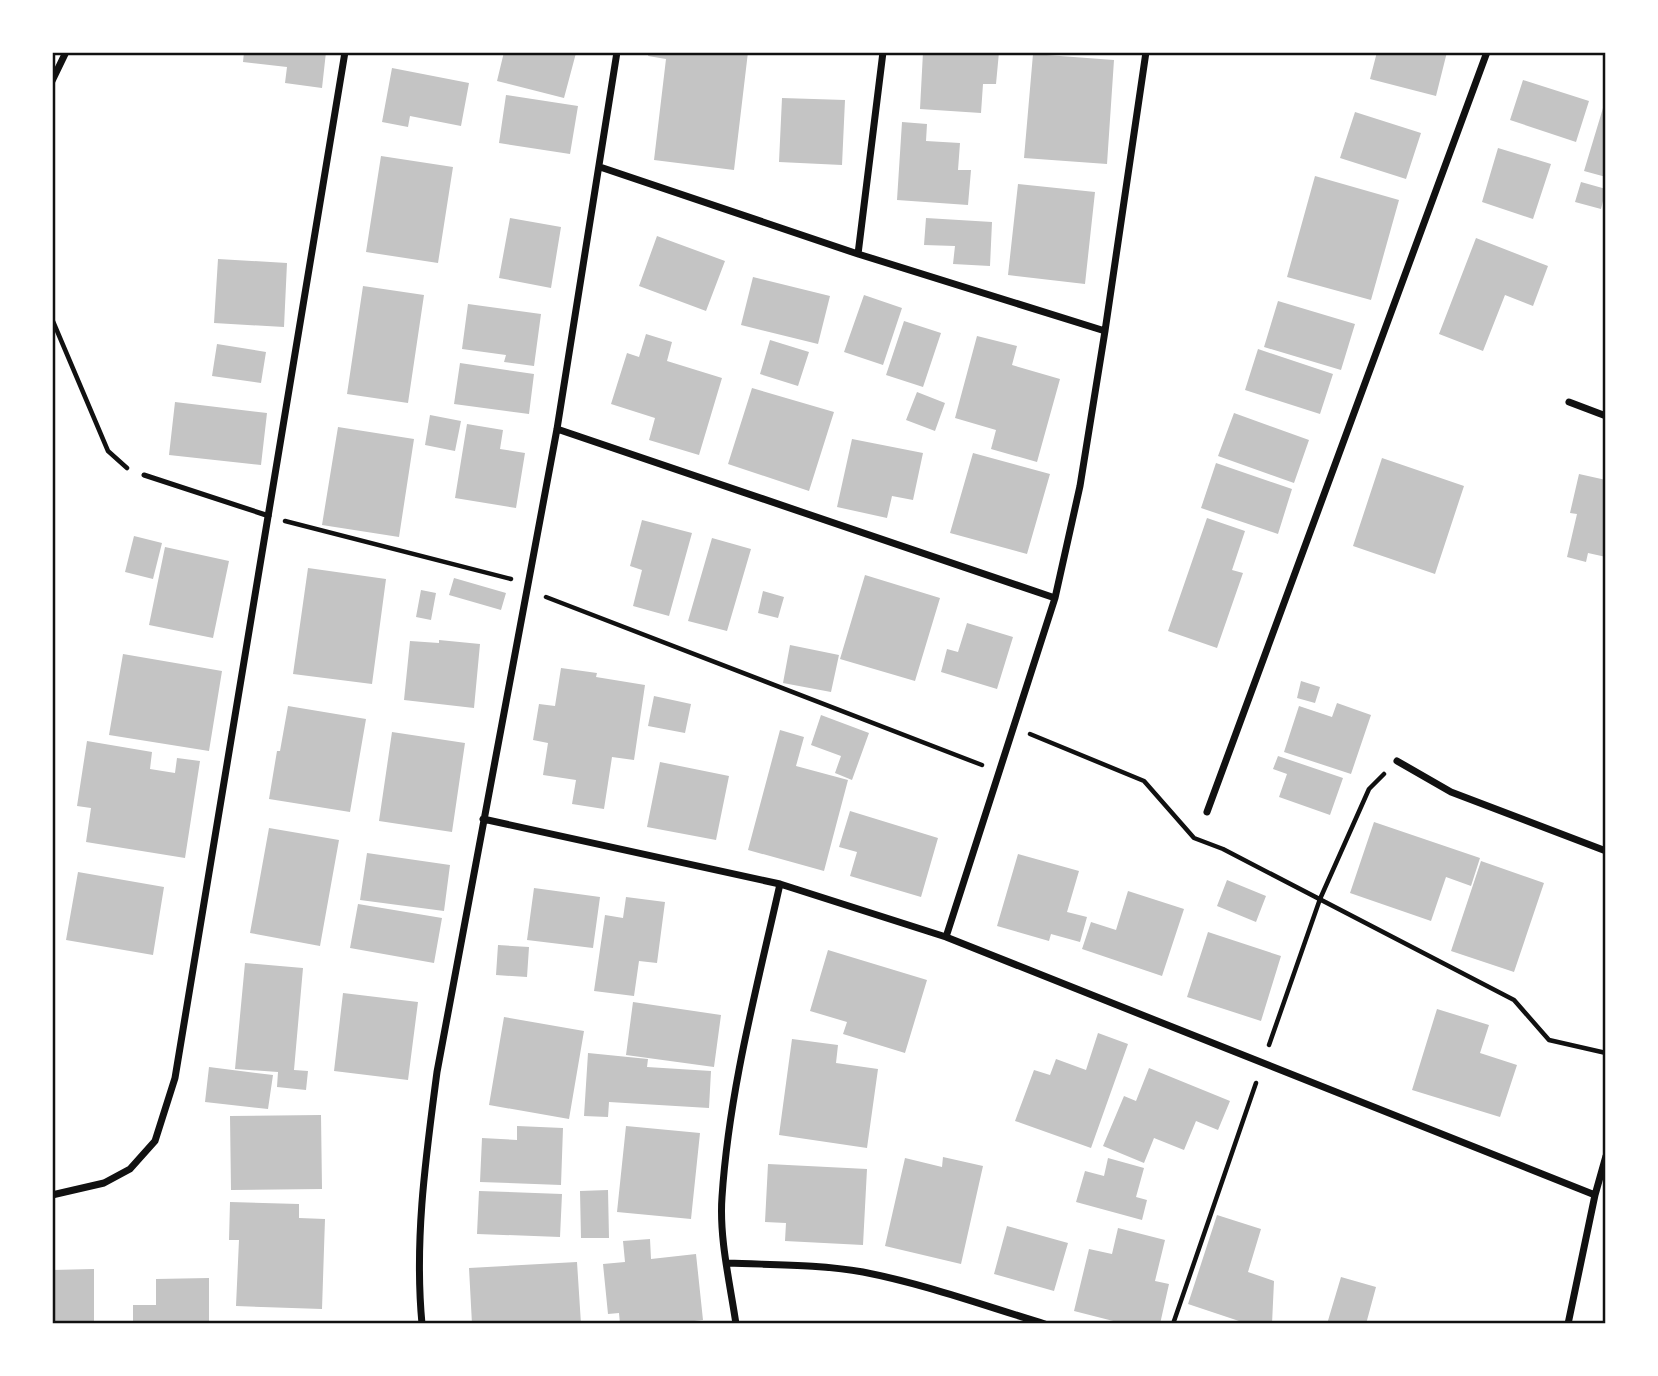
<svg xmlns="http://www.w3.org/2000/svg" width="1658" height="1376" font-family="Rubik,sans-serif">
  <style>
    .building { fill: #c4c4c4 }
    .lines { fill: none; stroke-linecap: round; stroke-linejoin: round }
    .path { stroke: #111; stroke-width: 4.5 }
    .service { stroke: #111; stroke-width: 5 }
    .minor { stroke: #111; stroke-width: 7 }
    .neatline { fill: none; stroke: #111; stroke-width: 2.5 }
  </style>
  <rect width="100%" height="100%" fill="#fff"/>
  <path class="building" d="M244,52H326L322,88L285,83L287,67L243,62Z
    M504,52L576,53L564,98L497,81Z
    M649,52H748L734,170L654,160L666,59L648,56Z
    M923,52H999L996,84H983L981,113L920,109Z
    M1377,52H1447L1436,96L1370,79Z
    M1033,54L1114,60L1107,164L1024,158Z
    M392,68L469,83L461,126L410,116L408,127L382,122Z
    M1523,80L1589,101L1576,142L1510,120Z
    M506,95L578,106L570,154L499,143Z
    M782,98L845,100L842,165L779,162Z
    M1606,98V177L1584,171Z
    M1355,112L1421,133L1406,179L1340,158Z
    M902,122L927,124L926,141L960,143L958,170H971L968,205L897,200Z
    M1498,148L1551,164L1533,219L1482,202Z
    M381,156L453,167L438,263L366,252Z
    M1315,176L1399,200L1371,300L1287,277Z
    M1581,182L1606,189L1601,209L1575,202Z
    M1018,184L1095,192L1085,284L1008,275Z
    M510,218L561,227L551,288L499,278Z
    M926,218L992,222L990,266L953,264L955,246L924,245Z
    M657,236L725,261L706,311L639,286Z
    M1476,238L1548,266L1533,306L1505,295L1483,351L1439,334Z
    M218,259L287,263L284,327L214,323Z
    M753,277L830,296L818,344L741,325Z
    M363,286L424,295L408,403L347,394Z
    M864,295L902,308L883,365L844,352Z
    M1278,301L1355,324L1341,370L1264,347Z
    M468,304L541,314L534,366L504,362L506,355L462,349Z
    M904,321L941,333L923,387L886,375Z
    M646,334L672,342L667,361L722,378L699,455L649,440L655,418L611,404L627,353L639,357Z
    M977,336L1017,346L1012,365L1060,379L1037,462L991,449L996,430L955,418Z
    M770,340L809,352L798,386L760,374Z
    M217,344L266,352L261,383L212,376Z
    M1258,349L1333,374L1320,414L1245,390Z
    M460,363L534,374L529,414L454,404Z
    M752,388L834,412L809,491L728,464Z
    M917,392L945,403L935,431L906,420Z
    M175,402L267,413L261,465L169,455Z
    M1234,413L1309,440L1294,483L1218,456Z
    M430,415L461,421L455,451L425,445Z
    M467,424L503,430L500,449L525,453L516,508L455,498Z
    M338,427L414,439L399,537L322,525Z
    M852,439L923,453L913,500L892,496L887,518L837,507Z
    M973,453L1050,474L1027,554L950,533Z
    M1382,458L1464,486L1435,574L1353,546Z
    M1216,463L1292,489L1278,534L1201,508Z
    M1579,474L1606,480V557L1588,553L1586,562L1567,557L1577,514L1570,513Z
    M1207,518L1245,531L1232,570L1243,573L1217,648L1168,631Z
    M642,520L692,533L669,616L633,606L642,570L630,566Z
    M134,536L162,543L153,579L125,572Z
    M712,538L751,549L727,631L688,621Z
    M165,547L229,561L213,638L149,625Z
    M308,568L386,579L372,684L293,674Z
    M865,575L940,598L915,681L840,659Z
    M454,578L506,593L501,610L449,595Z
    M421,590L436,593L431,620L416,617Z
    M763,591L784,597L778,618L758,613Z
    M967,623L1013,637L997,689L941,672L947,649L958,652Z
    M439,640L480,644L474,708L404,700L410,641L439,643Z
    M790,645L839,655L831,692L783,683Z
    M123,654L222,671L209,751L109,735Z
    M561,668L597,673L596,677L645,685L634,760L612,757L604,809L572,804L576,780L543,775L548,743L533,740L539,704L555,706Z
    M1301,681L1320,687L1315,703L1297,698Z
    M654,696L691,704L685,733L648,726Z
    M1337,703L1371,715L1351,774L1284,752L1299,706L1332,717Z
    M288,706L366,719L350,812L269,799L277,751H280Z
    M821,715L869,733L852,780L835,773L841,756L811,745Z
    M780,730L804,737L796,766L848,780L824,871L748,850Z
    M392,732L465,743L452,832L379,821Z
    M87,741L152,752L150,769L175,773L177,758L200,761L185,858L86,842L91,808L77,806Z
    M1278,756L1343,778L1330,815L1279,797L1287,774L1273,769Z
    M660,762L729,776L716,840L647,827Z
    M850,811L938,838L921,897L850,876L857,852L839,847Z
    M1374,822L1480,858L1471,886L1446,877L1431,921L1350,893Z
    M269,828L339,840L320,946L250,933Z
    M367,853L450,865L444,911L360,900Z
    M1018,854L1079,871L1067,912L1087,917L1080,942L1051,934L1049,941L997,926Z
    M1481,861L1544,883L1514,972L1451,951Z
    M78,872L164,887L153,955L66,940Z
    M1227,880L1266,896L1256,922L1217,906Z
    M534,888L600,897L593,948L527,940Z
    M1128,891L1184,909L1162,976L1082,949L1091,922L1116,930Z
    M626,897L665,902L657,963L639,961L634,996L594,991L605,915L623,918Z
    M358,904L442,918L434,963L350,948Z
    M1208,932L1281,956L1261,1021L1187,997Z
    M498,945L529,947L527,977L496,975Z
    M828,950L927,980L905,1053L843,1034L847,1022L810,1011Z
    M245,963L303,968L294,1070L308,1071L306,1090L277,1087L278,1072L235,1069Z
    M343,993L418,1002L408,1080L334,1071Z
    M633,1002L721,1015L714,1067L626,1055Z
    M1437,1009L1489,1025L1480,1053L1517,1065L1500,1117L1412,1090Z
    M504,1017L584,1031L569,1119L489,1105Z
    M1098,1033L1128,1044L1091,1148L1015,1121L1034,1070L1050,1075L1056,1059L1086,1070Z
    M792,1039L838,1045L836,1063L878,1069L867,1148L779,1135Z
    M588,1053L648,1059L647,1067L711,1071L709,1108L609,1102L608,1117L584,1116Z
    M209,1067L273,1075L268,1109L205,1102Z
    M1149,1068L1230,1101L1218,1130L1196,1121L1184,1150L1154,1138L1144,1163L1103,1146L1124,1096L1136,1101Z
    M321,1115L322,1189L231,1190L230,1116Z
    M517,1126L563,1128L561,1185L480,1182L482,1138L517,1140Z
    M626,1126L700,1133L691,1219L617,1212Z
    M943,1157L983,1166L961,1264L885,1246L905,1158L942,1167Z
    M1108,1158L1144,1168L1136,1197L1147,1200L1142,1220L1076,1202L1085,1171L1104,1176Z
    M768,1164L867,1169L863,1245L785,1241L786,1223L765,1222Z
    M608,1190L609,1238H581L580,1191Z
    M479,1191L562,1194L560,1237L477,1234Z
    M230,1202L299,1204V1218L325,1219L322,1309L236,1306L239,1240H229Z
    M1217,1215L1261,1229L1248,1272L1274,1281L1272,1324H1248L1188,1304Z
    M1007,1226L1068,1243L1054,1291L994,1274Z
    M1118,1228L1165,1240L1155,1281L1169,1284L1160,1324H1125L1074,1311L1089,1249L1112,1254Z
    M650,1239L651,1259L696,1254L703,1320L668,1324H620L619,1313L608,1314L603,1264L625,1262L623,1241Z
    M577,1262L581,1324H472L469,1268Z
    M94,1269V1324H52V1270Z
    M1341,1277L1376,1287L1366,1324H1327Z
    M209,1278V1324H133V1305H156V1279Z"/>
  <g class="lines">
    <path class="path" d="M52,319L108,451L127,468
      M285,521L511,579
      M546,597L982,765
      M1030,734L1144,781L1194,838L1223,849L1514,1000L1549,1040L1606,1053
      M1269,1045L1320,899L1369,789L1384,774
      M1173,1324L1256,1083"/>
    <path class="service" d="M144,475L269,516"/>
    <path class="minor" d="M52,81L66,52
      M600,167L858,254L1105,331
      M858,254L883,52
      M1569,402L1606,416
      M557,429L1055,598
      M1397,761L1451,792L1606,851
      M1207,812L1487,52
      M483,819L780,884L946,937L1595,1195
      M946,937L1055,598L1080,486L1105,331L1146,52
      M52,1195L104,1183L130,1169L155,1141L175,1078L345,52
      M728,1263C773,1265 818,1264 863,1272C925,1284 985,1306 1045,1324
      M422,1324C414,1239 426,1156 437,1072L557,429L617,52
      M736,1324C730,1283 719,1238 722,1197C729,1091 757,987 780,884
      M1568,1324L1595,1195L1606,1156"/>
  </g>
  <rect width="1658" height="1376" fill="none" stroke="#ffffff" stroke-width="108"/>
  <rect x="54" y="54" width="1550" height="1268" class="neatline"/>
</svg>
